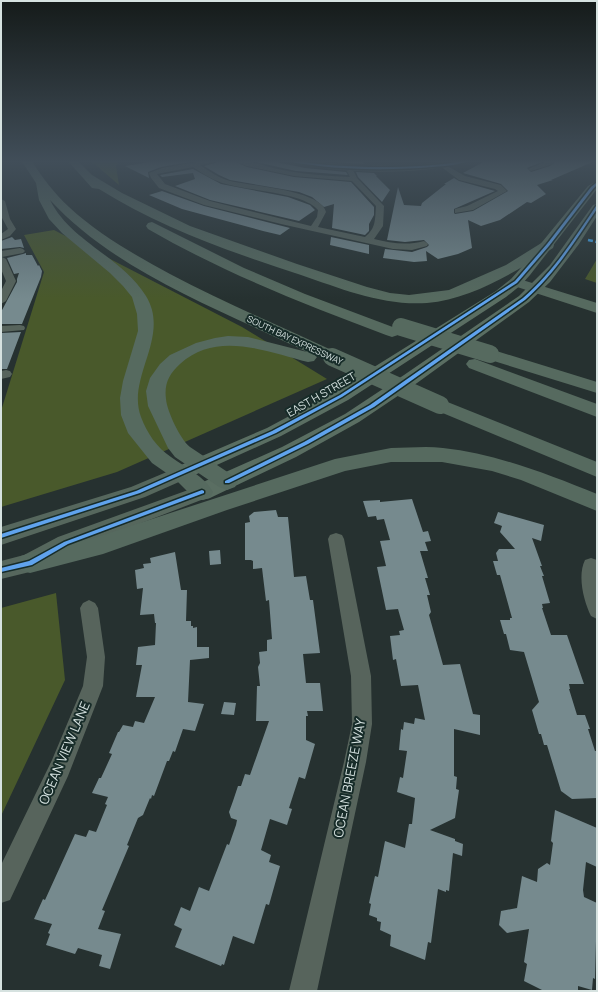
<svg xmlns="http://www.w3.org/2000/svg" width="598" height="992" font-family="Manrope,sans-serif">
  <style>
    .green { fill: #49592b }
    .building { fill: #768a8e }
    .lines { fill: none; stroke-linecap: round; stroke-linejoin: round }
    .minor { fill: #57645c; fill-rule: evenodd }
    .tertiary { fill: #57645c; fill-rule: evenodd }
    .secondary { fill: #56675d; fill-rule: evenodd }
    .primary { fill: #5a6e62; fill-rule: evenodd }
    .motorway { fill: #566a5f; fill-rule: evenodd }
    .motorway-bridge { stroke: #566a5f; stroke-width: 18 }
    .quiet { stroke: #3fa9f5; stroke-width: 2.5; stroke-dasharray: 5 2.5; stroke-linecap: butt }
    .cycleway-casing { stroke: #172c29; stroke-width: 3 }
    .cycleway { fill: #60a3ed; fill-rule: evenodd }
    .labels { text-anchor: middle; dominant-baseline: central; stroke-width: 4; stroke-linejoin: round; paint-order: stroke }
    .far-street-label { font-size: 9px; fill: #d6e2e0; stroke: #172c29 }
    .street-label { font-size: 11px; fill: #d6e2e0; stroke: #172c29 }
    .near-street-label { font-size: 13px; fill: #d6e2e0; stroke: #172c29 }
  </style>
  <rect width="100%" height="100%" fill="#263130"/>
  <path class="green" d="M90,160H119L116,166L119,185Z
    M54,230L242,327L327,379L117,472L1,507V411L44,272L24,235Z
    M597,259V283L585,279Z
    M56,593L65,680L1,816V608Z"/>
  <path class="building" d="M162,160H202L161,167L148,172L149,178L125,166Z
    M223,160H231L247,167L294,177L351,182L374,207V215L369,224V231L365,235L332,228L334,204L324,207L312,197L299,192L230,180L219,175L204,166L222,161Z
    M247,160H266L305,168L346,172L348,175L296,171Z
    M336,160H360L364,164L337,162Z
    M487,160H547L527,168L531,172L550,166L558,160H597L551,180H553L537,185L546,194L531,203L527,202L500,220L481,226L468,220L472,248L458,254L438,259L426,251L427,261L414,262L383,258L385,249L412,252L427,247L429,245L424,240L405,242L387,240L398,187L404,205L421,206L422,203L446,184H444L454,178L459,181L495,191L454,209V213L455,214L473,211L508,191L501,184L463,173Z
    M193,169L221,184L288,197L310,205L315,210L299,221L210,200L175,186L195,179L193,173L162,177L160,175Z
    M356,172L374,173L377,176H376L390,190L382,202L358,177Z
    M162,191L204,206L290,228L280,235L263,231L182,209L149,195Z
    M12,237L15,240L21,239L24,248L20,247L1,249V241Z
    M331,237L369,245V254L330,245Z
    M26,253V255H32L38,266L39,265L42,271L41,277L22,324H1V312L17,282V279L19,273L14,274L7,258L23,254Z
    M21,332L7,369H1V333Z
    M412,499L423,532L428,531L431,541L425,542L428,551H420L428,578H425L430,595H427L431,612L429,615L443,665L460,664L473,714L480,715V735L454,729V776L457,777L456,789L459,790L455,818L430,830L455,839V841L463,844L462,856L453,853L449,891L446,890V892L438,889L431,943L428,942L425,960L390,946L391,935L380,930L381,922L377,921V918L369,915L371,904L369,903L375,876L378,877L385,841L405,848L409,824H412L415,798L397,792L400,777L403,778L407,751L399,750L401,729L403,730L404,722L414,724L415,718L425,720L418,685L401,686L396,659L393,660L390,636L400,635L399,631L404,630L398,609L386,610L377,567L386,566L380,541L390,540L384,519L377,520L376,516L368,517L363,501L380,500V502Z
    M276,510L278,517H288L294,577L306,576L310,600H313L320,653L303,654L306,683H320L323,711H307L308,716H306V740L315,744L305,779L299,777L289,808L292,809L287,825L270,819L261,850L271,855L269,862L280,866L269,905L266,904L254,944L233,936L224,965L222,964L221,966L175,947L182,929L174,925L181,907L190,911L199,887L209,891L227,844L229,845L236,825L237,820L231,818L229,812L233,801L238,786H241L245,774L250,775L269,721H256L257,686H260L258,667L260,663L259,652L267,651V640L272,639L269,600L266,601L262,568L253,569V561L251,560H245V523L250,522L249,516L254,512Z
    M498,512L544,525L541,541L532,538L542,566H540L544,576H542L550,603L542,604L543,608H542L551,635H567L584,684H569L570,689H569L577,715H585L590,729H588L595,751H597V798L572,799L561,791L547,745H544L541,734H539L532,710L539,702L524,652L510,650L506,634H504L500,620H510V618H512L500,575H497L493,561H498L496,553L499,549H515L500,532L502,526L494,523Z
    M220,550L221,564L210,565L209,551Z
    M175,552L181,590H187L186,621H191V626H193V628L197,627V647H209V658L190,660L188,702L204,704L195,731L183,729L175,752L173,751L169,761H167L154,796L152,795L151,799L150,798L143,815L138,818L127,845L129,846L102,910L105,911L98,929L121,934L110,969L99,966L102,955L78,948L75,954L46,945L50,934L48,933L52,924L34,919L43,899L45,900L75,834L86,837L89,830L96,832L107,805L105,804L108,797L92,793L99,778H101L112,754L109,753L118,732H119L123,725L133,727L135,721L144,723L155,697H136L142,665H136L138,647L155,645L156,623H155L154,614L140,615L143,588L137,589L135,570L144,568L143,564L151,563L150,558Z
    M224,702L236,703L234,715L221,714Z
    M555,810L597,828V867L586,862L583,890L584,897L597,903L595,979L593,978L592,990L578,986V991H544L524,981L527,964L524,962L529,929L507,933L499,925L501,911L517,908L522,876L537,882L538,869L547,863L550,865L553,843L551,841Z"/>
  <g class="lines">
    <path class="minor" d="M209,160H222L200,165C210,172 219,178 230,181C250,186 321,190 326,212L318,227L365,237C376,228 375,220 376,206L352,181L294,176L247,166L232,160C247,159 263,166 278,169C301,174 325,176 350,177L347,171L349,170H353L357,178L384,206L383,226L374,239C391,243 406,246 424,241L428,244L427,246L412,250L393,249L281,224L204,205L159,188L151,178L149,173L162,168ZM193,167C203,174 214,181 226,184C249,191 303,192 318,210L317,217L311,226L210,201L165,184L157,174Z
      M550,160H557L550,165L531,171L528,169Z
      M442,163L465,176L501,185L507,191L473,210L455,213V209L467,206L498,191L495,189L459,180L440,166V164Z
      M1,199L5,201L10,219L16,229L10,236L1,240V234L8,229L1,216Z
      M20,248L23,249L25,251L23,253L2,257L6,259L16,281L6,301L1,304V291L6,281L1,269V251Z
      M20,325L24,326L25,328L24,330L1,332V326Z
      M6,370L10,371L12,374L10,377L1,379V371Z
      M336,533L342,535L344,539L371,676L372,724L366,762L317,991H289L344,762L352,724L351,676L328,539L330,535Z
      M591,558L597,560V619L591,616C584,602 577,576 585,560Z
      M89,600L95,603L98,608L105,657L103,686L68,776L10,900L1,903V865L52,760L83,686L87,657L80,608L83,603Z"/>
    <path class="tertiary" d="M283,160H298L348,165H417L460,160H474L470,162C411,176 346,174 287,162Z"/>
    <path class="secondary" d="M181,466L188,468L191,473L188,478L145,497L1,545V527L131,487Z
      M202,485L209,487L212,492L209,497L74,549L38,570L1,579V561L24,555L58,537Z"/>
    <path class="primary" d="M597,181V189L530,275L521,285L506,297L348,400L281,436L188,478L181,480L174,478L170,473L174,468L267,428L334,392L496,291L511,279L520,269L588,186Z
      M597,204V216L579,244L550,282L529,302L417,383L359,422L296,457L210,498L202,500L194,498L191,492L194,486L282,447L345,414L404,375L519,296L550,265L593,205Z"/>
    <path class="motorway" d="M21,160H31C42,177 54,193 69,207C98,234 135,255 170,274C225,303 282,327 338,353L341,357L338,361L332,362L315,355L317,357L314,361L308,362C267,352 217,330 180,364C169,374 164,384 166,399C167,411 180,439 190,447L235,477L238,482L235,487L227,490L219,487L175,457L168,448L148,406L146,391L150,378L160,364L170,355L196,343L215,338L228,336L248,337L307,352C221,310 116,272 50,200C71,242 121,256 146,296C171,337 126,377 141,417C147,433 157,448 171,457C186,468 204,476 213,492L210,498L202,500L194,498L175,479L152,463L128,433L121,415L120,398L123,381L138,331L137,314L132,297L123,286L110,273L62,233L49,219L39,200L36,183Z
      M67,160H77L92,175L122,193L190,226L297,264L367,287L390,293L409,295L449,290L506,265L543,242H553L554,245L553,248C515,272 472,299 427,303C383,306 342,289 301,275C231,252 161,228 99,189L92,188Z
      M152,222L244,268L305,294L398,329L400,332L398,335L392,337L386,335C304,304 224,273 148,229L146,226L148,223Z
      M516,278L597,303V313L511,285L509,282L511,279Z
      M490,349L597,382V393L484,358L482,354L484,350Z
      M475,359L597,404V417L469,368L466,364L469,360Z
      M440,399L597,462V477L433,409L431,405L433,401Z
      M391,448C408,448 426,446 443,448C497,454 547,474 597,494V511L521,480L492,471L442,462H391L345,471L227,510L103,554L30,573L21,570L18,563L21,556L30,553L94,538L335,459Z"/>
    <path class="motorway-bridge" d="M401,327L490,354
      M332,357L440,405"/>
    <path class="quiet" d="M588,240L597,242"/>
    <g class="cycleway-casing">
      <path id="cycleway" d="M286,160H289C319,165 350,167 380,167C410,167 439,166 468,160H471C459,165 445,166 432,167C395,170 356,170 319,166C308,164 296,164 286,160Z
        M596,183H597V185L593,189L549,246L517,283L342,397L276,433L140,493L1,538V534L136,491L272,431L340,395L515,281L547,244L591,187Z
        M596,206H597V209C575,241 555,274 525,300L374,407L308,444L229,483H225V481L304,442L370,405L523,298C553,272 574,239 596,206Z
        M202,490L204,491V493L68,544L32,565L1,572V568L29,561L64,542Z"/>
    </g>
    <use href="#cycleway" class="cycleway"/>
  </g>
  <linearGradient id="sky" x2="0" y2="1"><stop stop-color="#151b1a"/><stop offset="0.54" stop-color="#414e59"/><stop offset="1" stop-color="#414e59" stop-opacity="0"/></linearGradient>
  <rect width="598" height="299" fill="url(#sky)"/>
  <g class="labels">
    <g class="far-street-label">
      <text transform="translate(295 340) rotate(25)">SOUTH BAY EXPRESSWAY</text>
    </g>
    <g class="street-label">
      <text transform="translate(321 394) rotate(-30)">EAST H STREET</text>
    </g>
    <g class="near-street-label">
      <text transform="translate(64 753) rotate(-67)">OCEAN VIEW LANE</text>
      <text transform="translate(349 778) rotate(-79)">OCEAN BREEZE WAY</text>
    </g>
  </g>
  <rect width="598" height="992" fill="none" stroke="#d6e2e0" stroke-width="4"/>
</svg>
